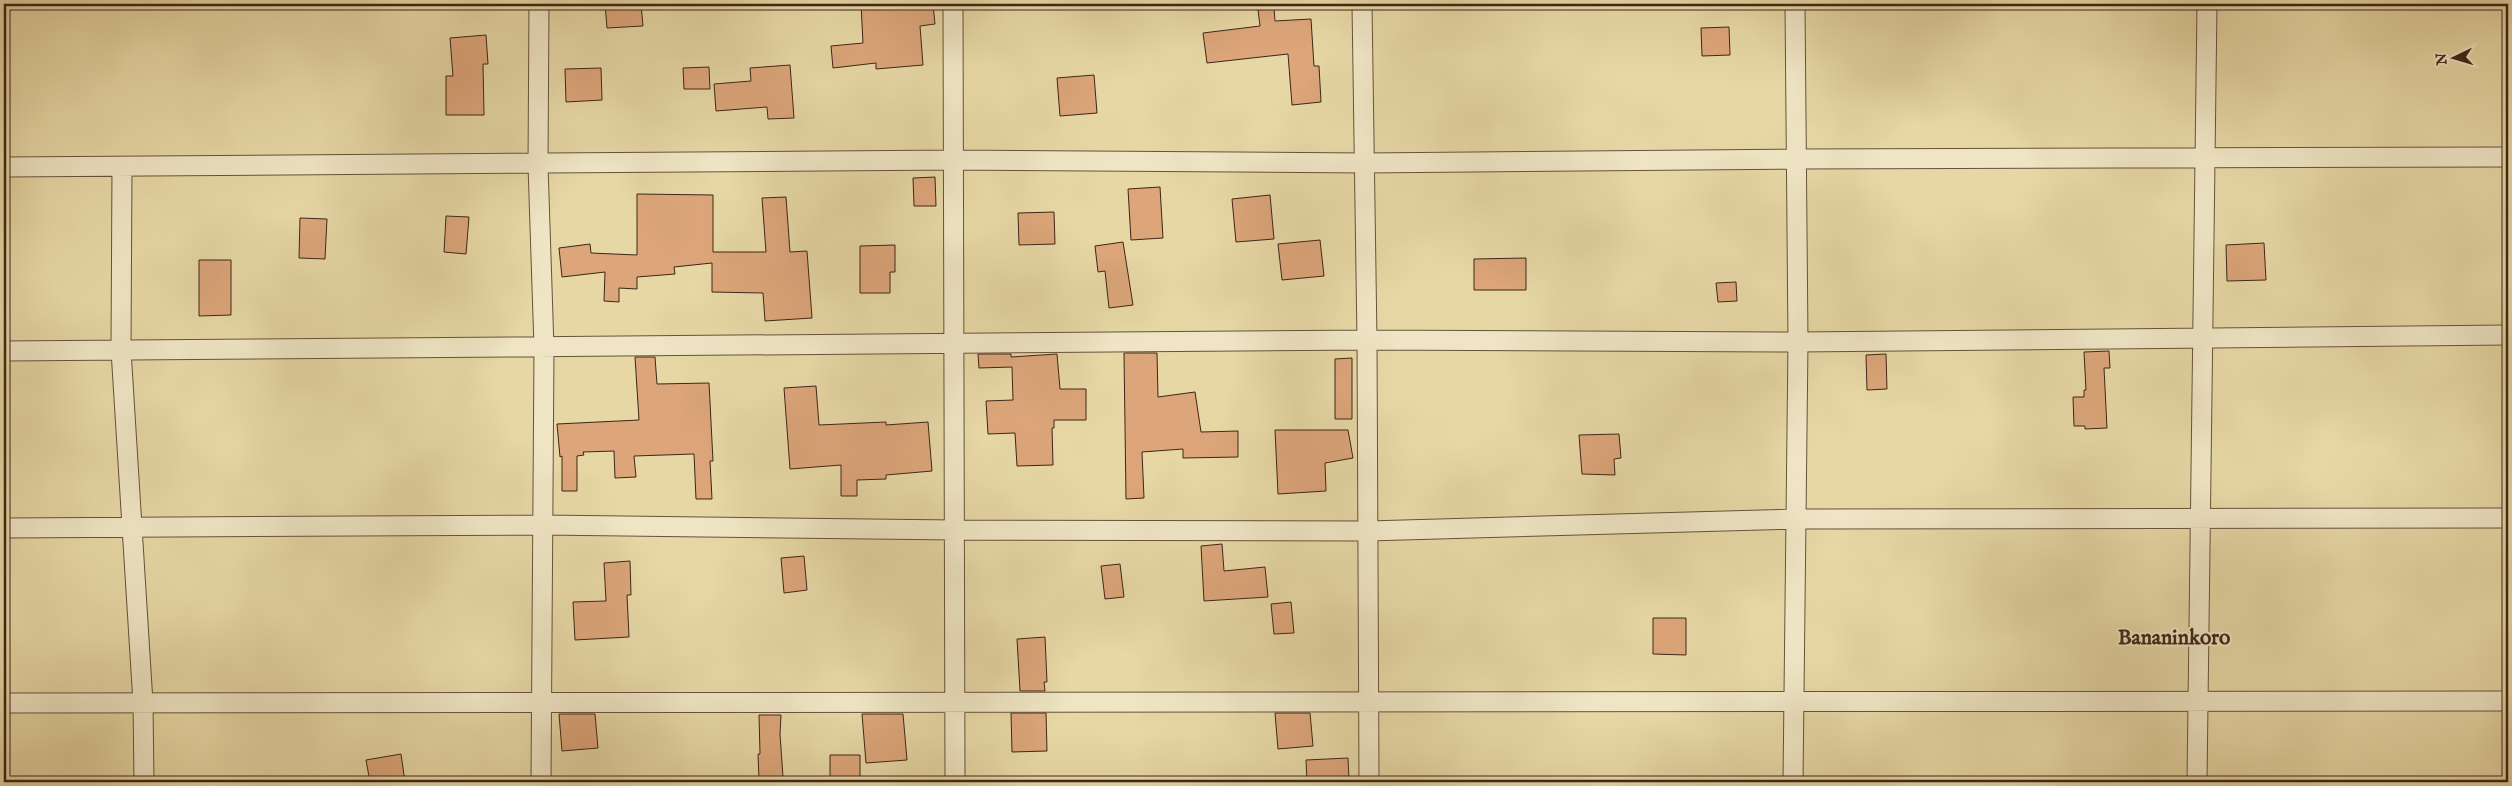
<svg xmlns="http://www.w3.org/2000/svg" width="2512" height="786" font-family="'IM FELL English',serif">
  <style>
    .building { fill: #dca57a; stroke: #3e2617 }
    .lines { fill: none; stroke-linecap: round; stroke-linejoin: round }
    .street-casing { stroke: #68523a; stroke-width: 21 }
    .street { stroke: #efe5c4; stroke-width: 19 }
    .labels { text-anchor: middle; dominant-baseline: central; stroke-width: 4; stroke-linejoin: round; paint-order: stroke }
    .quarter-label { font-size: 21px; font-weight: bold; fill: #3e2617; stroke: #efe5c4 }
  </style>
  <rect width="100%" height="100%" fill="#e6d7a5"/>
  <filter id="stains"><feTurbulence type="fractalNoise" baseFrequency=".004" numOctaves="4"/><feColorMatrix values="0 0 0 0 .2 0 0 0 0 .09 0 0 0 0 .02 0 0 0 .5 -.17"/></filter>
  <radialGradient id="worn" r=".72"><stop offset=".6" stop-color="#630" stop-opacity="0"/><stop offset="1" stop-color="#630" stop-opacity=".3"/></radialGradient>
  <path class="building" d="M605,4H641L643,26L607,28Z
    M861,4H933L935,24L920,26L923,65L876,69V63L833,68L831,46L863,43Z
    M1274,8L1275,21L1311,19L1314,66H1319L1321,102L1292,105L1288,54L1207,63L1203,33L1260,26L1258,10Z
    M1729,27L1730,55L1702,56L1701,28Z
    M486,35L488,64H483L484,115H446V76H453L450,38Z
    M790,65L794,118L768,119L767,107L716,111L714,84L751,81L750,68Z
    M709,67L710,89H684L683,68Z
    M601,68L602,100L566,102L565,69Z
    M1094,75L1097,113L1060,116L1057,78Z
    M935,177L936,206H914L913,178Z
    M1160,187L1163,238L1131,240L1128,189Z
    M637,194L713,195V252H766L762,198L786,197L790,252L807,251L812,318L765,321L763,293L712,292V263L674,267L675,274L637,277V289L619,288V302L604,301L605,272L562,277L559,248L590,244L591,253L637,255Z
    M1270,195L1274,239L1236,242L1232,199Z
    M1054,212L1055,244L1019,245L1018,213Z
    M446,216L469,217L466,254L444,252Z
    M300,218L327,219L325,259L299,258Z
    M1320,240L1324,276L1282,280L1278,244Z
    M1123,242L1133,305L1109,308L1105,271L1098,272L1095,246Z
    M2264,243L2266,280L2227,281L2226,245Z
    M895,245V272H890V293H860V246Z
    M1526,258V290H1474V259Z
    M199,260H231V315L199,316Z
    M1736,282L1737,301L1718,302L1716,283Z
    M2109,351L2110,368H2104L2107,428L2085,429V426H2074L2073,397H2084V390H2086L2084,352Z
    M1124,353H1157L1158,397L1195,392L1201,432L1238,431V457L1183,458V449L1142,452L1144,498L1126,499Z
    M978,354H1011V357L1057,354L1060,389H1086V420H1054V428H1052L1053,465L1017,466L1015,433L988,434L986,401L1013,400L1012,367L979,368Z
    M1886,354L1887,389L1867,390L1866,355Z
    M635,357H655L657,384L709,383L713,461H710L712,499H696L694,454L634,456L636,477L615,478L614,451L583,452L584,455L577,456V491H562V456L560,457L557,424L639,420Z
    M1352,358V419H1335V359Z
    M816,386L819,425L886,422V425L928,422L932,471L886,475V479L857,480V496H841V465L790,469L784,388Z
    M1275,430H1348L1353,458L1325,463L1326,491L1278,494Z
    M1619,434L1621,458L1614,459L1615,475L1582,474L1579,435Z
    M1222,544L1224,571L1265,567L1268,597L1204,601L1201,546Z
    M804,556L807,590L784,593L781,558Z
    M630,561L631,595H627L629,637L575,640L573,602L606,601L604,563Z
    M1120,564L1124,597L1105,599L1101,566Z
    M1291,602L1294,633L1274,634L1271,604Z
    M1653,618H1686V655L1653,654Z
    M1045,637L1047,682H1044L1045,691H1020L1017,639Z
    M1011,713H1046L1047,751L1012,752Z
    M1275,713H1310L1313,746L1278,749Z
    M559,714H595L598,748L562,751Z
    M862,714H903L907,760L866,763Z
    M759,715H781L780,734L783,777L759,779L758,754H760Z
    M401,754L405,782H370L366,760Z
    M830,755H860V782H830Z
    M1348,758L1349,779L1307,781L1306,760Z"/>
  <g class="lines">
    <g class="street-casing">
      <path id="street" d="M539,4L538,165L544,348L541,782
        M953,4L955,782
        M1362,4L1367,340L1369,782
        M4,167L954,160L1365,163L1797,159L2508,157
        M122,167L121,350L143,703L144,782
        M4,351L1367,340L1798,342L2508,335
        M4,528L543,525L955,530L1368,531L1795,519L2508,518
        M4,703L2508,701
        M1793,782L1798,342L1795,4
        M2197,782L2207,4"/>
    </g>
    <use href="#street" class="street"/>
  </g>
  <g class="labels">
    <g class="quarter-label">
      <text x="2174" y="638">Bananinkoro</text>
    </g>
  </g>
  <rect width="2512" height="786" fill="none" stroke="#e6d7a5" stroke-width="20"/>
  <rect x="5" y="5" width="2502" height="776" fill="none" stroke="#3e2617" stroke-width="2.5"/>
  <rect x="10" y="10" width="2492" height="766" fill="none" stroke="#3e2617"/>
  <g transform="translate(2454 58) rotate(265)" stroke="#efe5c4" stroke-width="4" paint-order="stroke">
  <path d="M0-4L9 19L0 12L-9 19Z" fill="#3e2617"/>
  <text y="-8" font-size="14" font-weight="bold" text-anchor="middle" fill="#3e2617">N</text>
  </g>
  <rect width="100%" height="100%" filter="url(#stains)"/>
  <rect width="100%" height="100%" fill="url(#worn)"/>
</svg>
